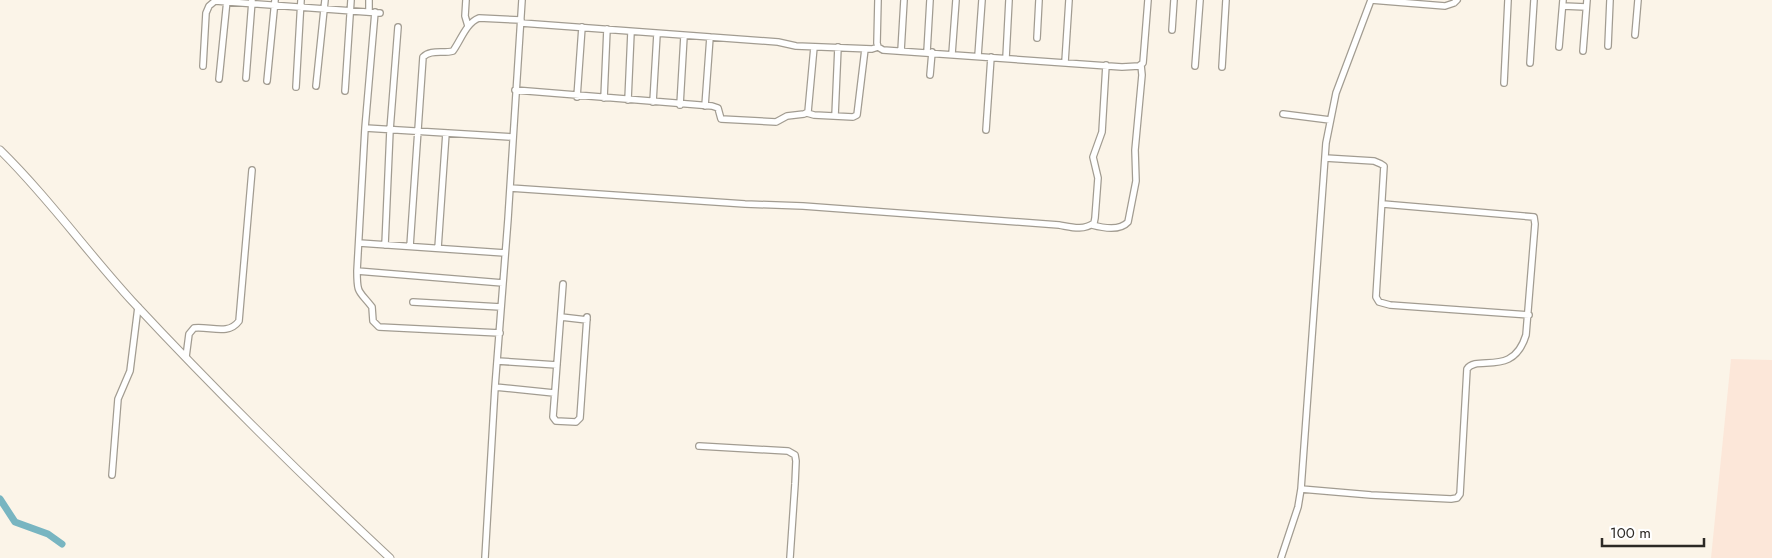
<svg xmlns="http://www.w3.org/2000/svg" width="1772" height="558" font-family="Jost,sans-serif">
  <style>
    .industrial { fill: #fce7d9 }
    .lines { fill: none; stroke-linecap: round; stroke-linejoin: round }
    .canal { stroke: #78b5c1; stroke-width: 7 }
    .minor-casing { stroke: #a29c91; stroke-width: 8 }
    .tertiary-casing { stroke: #a29c91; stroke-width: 9 }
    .minor { stroke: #fff; stroke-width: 5.5 }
    .tertiary { stroke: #fff; stroke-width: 7 }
  </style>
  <rect width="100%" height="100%" fill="#fbf4e8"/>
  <path class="industrial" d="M1731,359L1772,360V558H1711Z"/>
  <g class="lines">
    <path class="canal" d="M0,499L15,522L48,534L62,544"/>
    <g class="minor-casing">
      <path id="minor" d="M466,0L465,16L468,26
        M878,0L877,43L878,47L883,50L1122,67L1139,66L1143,63L1148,0
        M1563,6L1586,7
        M369,12V0
        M375,12L365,128L357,271C357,295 359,290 372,307L373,321L379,327L500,333
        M521,23L778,42L796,46L872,49L878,47
        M1172,30L1174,0
        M1635,35L1638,0
        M1037,38L1039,0
        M1608,46L1610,0
        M1559,47L1563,0
        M901,51L904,0
        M1583,51L1587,0
        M927,52L930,0
        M952,54L956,0
        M978,56L982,0
        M1006,58L1009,0
        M1065,62L1069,0
        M1530,63L1534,0
        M203,66L206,13L209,6L215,1L380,13
        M1195,66L1200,0
        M1222,67L1226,0
        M930,75L932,52
        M246,78L252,1
        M219,79L227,0
        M267,81L275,0
        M1504,83L1508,0
        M316,86L325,0
        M296,87L301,0
        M515,90L712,106L718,108L721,119L776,122L787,116L804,114L808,112L814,47
        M345,91L351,0
        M577,97L582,27
        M604,98L607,29
        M628,100L631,32
        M653,102L657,34
        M680,105L684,36
        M705,106L710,37
        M807,113L814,115L853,117L857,115L865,49
        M1283,114L1330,120
        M835,116L838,47
        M365,128L512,137
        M986,130L991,57
        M1325,158L1374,161L1381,164L1384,166L1376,297L1379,302L1390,305L1529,315
        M510,188L745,204L803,206L1059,225C1071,227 1083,231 1094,223L1095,218L1098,178L1093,157L1102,132L1106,65
        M1092,225C1103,228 1120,231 1128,222L1136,181L1135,150L1142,75L1141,65
        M359,243L505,253
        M385,245L390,130L398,27
        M410,246L423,57C431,49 443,54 453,51C461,40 466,23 479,18L521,20
        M438,248L446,133
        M357,271L503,283
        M563,284L553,417L556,421L576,422L580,418L587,317
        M413,302L501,307
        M561,317L587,320
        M186,357L189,334L194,328C210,326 228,336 239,321L252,170
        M497,361L557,365
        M495,387L554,393
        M699,446L788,451L795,455L796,461L795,484L790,558
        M112,475L118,399L130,371L138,307
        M1301,489L1371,495L1451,499L1457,498L1460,494L1467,369C1477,354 1513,378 1526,335L1535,224L1534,217L1383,204
        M485,558L495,387L508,219L522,0
        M1281,558L1298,507L1301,489L1326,143L1336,93L1371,0L1445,6L1454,3L1457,0"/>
    </g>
    <g class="tertiary-casing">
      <path id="tertiary" d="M0,150C48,197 87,252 132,301C215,390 301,475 390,558"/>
    </g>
    <use href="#minor" class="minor"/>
    <use href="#tertiary" class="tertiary"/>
  </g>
  <path d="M1602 538v8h102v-8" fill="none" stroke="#2c2925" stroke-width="2.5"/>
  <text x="1610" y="538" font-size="15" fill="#2c2925" stroke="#ffffff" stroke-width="4" paint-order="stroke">100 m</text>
</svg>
